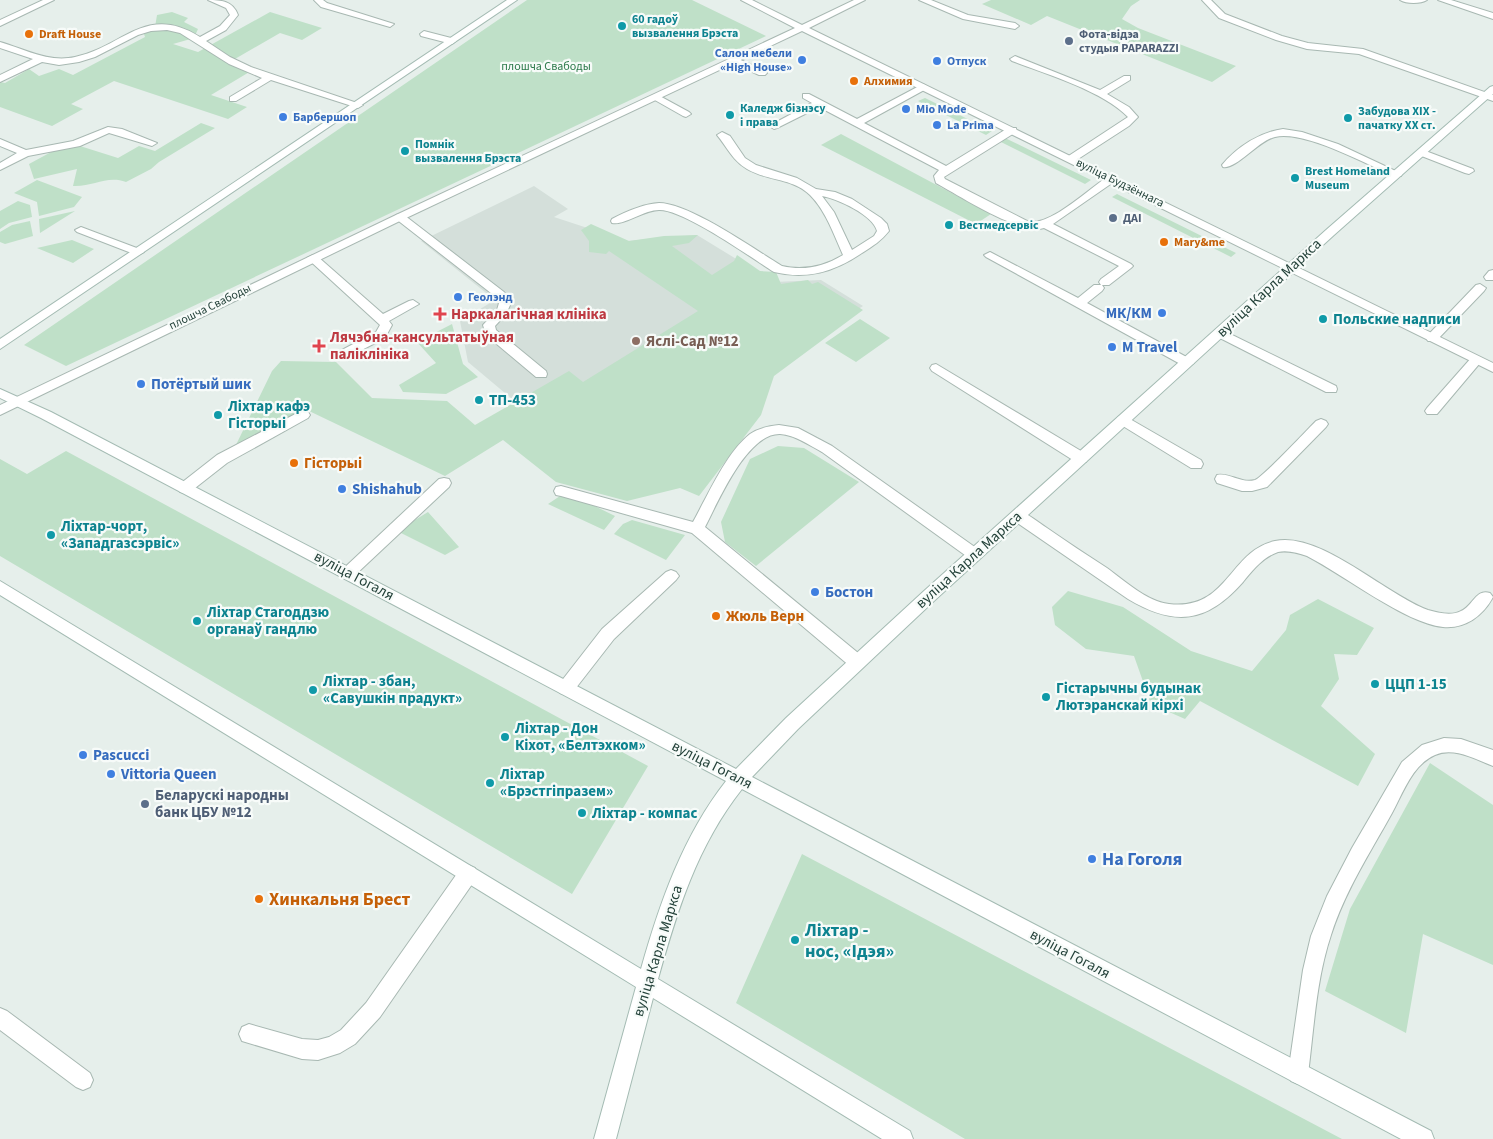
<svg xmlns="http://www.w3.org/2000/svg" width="1493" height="1139" font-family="'Source Sans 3',sans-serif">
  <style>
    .built { fill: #d4dfda }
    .green { fill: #bfe0c8 }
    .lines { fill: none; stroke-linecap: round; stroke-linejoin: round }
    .lane-casing { stroke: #a8b8b2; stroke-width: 2 }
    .street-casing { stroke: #a8b8b2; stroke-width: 2 }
    .secondary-casing { stroke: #a4bbb3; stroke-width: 2 }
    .lane { fill: #fff; fill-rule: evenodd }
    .street { fill: #fff; fill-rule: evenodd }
    .secondary { fill: #fff; fill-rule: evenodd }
    .culture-dot { fill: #0f9aa8; stroke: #f7fbf9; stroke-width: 2 }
    .food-dot { fill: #e8710a; stroke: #f7fbf9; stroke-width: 2 }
    .service-dot { fill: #5c6f8a; stroke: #f7fbf9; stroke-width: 2 }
    .shop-dot { fill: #3f7fe0; stroke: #f7fbf9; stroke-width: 2 }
    .health-dot { fill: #e0444e; stroke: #f7fbf9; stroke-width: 2 }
    .education-dot { fill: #8d6e63; stroke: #f7fbf9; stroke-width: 2 }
    .labels { text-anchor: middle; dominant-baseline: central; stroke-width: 4.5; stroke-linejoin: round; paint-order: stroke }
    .far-culture-label { font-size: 12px; font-weight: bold; fill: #0d838f; stroke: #f7fbf9; text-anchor: start }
    .far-food-label { font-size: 12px; font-weight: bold; fill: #c56008; stroke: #f7fbf9; text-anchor: start }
    .far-service-label { font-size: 12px; font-weight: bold; fill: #4e5e75; stroke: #f7fbf9; text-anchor: start }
    .far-shop-label { font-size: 12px; font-weight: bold; fill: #366cbe; stroke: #f7fbf9; text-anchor: start }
    .far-park-label { font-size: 12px; fill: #2d7a4b; stroke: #f7fbf9 }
    .far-street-label { font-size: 12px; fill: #24423a; stroke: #f7fbf9 }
    .street-label { font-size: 15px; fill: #24423a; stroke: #f7fbf9 }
    .shop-label { font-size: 15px; font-weight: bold; fill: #366cbe; stroke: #f7fbf9; text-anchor: start }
    .health-label { font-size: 15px; font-weight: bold; fill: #be3a42; stroke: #f7fbf9; text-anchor: start }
    .culture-label { font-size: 15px; font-weight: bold; fill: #0d838f; stroke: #f7fbf9; text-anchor: start }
    .education-label { font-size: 15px; font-weight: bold; fill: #785e54; stroke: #f7fbf9; text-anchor: start }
    .food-label { font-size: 15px; font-weight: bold; fill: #c56008; stroke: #f7fbf9; text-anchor: start }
    .service-label { font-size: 15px; font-weight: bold; fill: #4e5e75; stroke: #f7fbf9; text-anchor: start }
    .near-shop-label { font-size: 18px; font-weight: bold; fill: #366cbe; stroke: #f7fbf9; text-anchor: start }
    .near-food-label { font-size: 18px; font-weight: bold; fill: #c56008; stroke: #f7fbf9; text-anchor: start }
    .near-culture-label { font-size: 18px; font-weight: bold; fill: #0d838f; stroke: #f7fbf9; text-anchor: start }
  </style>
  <rect width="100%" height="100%" fill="#e6efeb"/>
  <path class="built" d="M534,186L568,209L554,217L627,241L697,235L774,282L821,280L863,306L603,475L468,362L460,321L495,300L421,241Z"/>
  <path class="green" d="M527,0H692L766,36L66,366L24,345Z
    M991,0H1140L1131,6L1122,19L1138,28L1236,66L1212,82L1047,16L1031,25L982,4Z
    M172,12L188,18L184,22L198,29L194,38L173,44L198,52L270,12L322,28L302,40L280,33L228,63L251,71L211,95L247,107L228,119L114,81L71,104L83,109L52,126L0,107V82L5,83L29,69L39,76L59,69L73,75L145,37L144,34L155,27L157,15Z
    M925,98L992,131L986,135L918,101Z
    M201,123L215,128L159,162L151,169L126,182C107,175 93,187 73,186L77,169L34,179L29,164L53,151L80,146L118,158L139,146L155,151Z
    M841,134L991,214L976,224L821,145Z
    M1005,138L1091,180L1085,184L999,141Z
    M37,180L82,197L74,207L39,216L37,202L14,193Z
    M1117,194L1236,253L1231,257L1112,197Z
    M18,201L30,205L32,217L9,223L0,229V211Z
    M75,211L40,233L39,219Z
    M30,221L33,236L5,244L0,242V232L12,225Z
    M591,224L629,241L664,236L698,235L689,243L672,246L712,275L734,261L737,255L760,271L776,272L781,284L808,280L812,284L818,282L863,310L774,376L761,415L699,496L680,488L627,501L556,482L503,440L445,476L307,410L234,449L272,371L281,361L336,362L372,398L447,401L475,425L569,371L583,382L698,311L609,251L606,254L589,252V241L581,230Z
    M72,240L94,249L73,263L37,248Z
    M860,319L890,338L856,362L825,343Z
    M452,324L463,364L478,377L446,394L403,392L399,385L436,363L417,342Z
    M778,446L804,448L859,482L756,566L725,542L721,522L750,459Z
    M66,451L648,766L572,894L0,556V459L27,474Z
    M566,492L615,516L604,530L548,504Z
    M428,512L459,547L445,555L397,531Z
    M632,520L685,535L666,560L614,534L623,524Z
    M1068,591L1123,607L1191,651L1252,671L1286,630L1290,615L1318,599L1374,628L1357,655L1334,654L1339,679L1321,706L1375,754L1358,786L1200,701L1185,719L1151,704L1134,656L1086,649L1055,625L1052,607Z
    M1430,763L1493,805V965L1423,934L1406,1033L1325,991L1350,909Z
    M802,854L1342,1139H965L736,1003Z"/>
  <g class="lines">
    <g class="lane-casing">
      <path id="lane" d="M208,0C221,0 233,1 238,15L226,30L206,41L230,57L251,67L363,105L358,108L355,107L271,80L236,101H230V97L262,78L229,64L180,33L167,30L151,31L138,35L95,57L79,62L59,65L42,62L0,82V75L33,59L0,48V42C25,49 48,63 75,57C123,47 146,3 200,37L220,26L230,15L226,8Z
        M314,0H323L327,3L394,24L390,27L321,7Z
        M919,0H931L968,15L1015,23L1019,26L1015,29L963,19Z
        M1202,0H1211L1225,14L1282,36L1308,43L1363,49L1493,95V101L1359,54L1307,49L1276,40L1219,18Z
        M1400,0H1427C1421,4 1406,4 1400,0Z
        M1438,0H1451L1493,13V19Z
        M424,31L455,39L456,41L452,44L421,36L420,34Z
        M1015,56L1100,90L1124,76H1130V80L1107,94L1129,107L1138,117L1129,126L1075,161H1067L1066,159L1067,157L1128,117C1103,91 1046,74 1012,61L1010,59Z
        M734,57L765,71L767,73L765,75H759L731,62L729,60Z
        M923,84L928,87L926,89L864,123L946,166L1008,128H1016V132L944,177L945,179L1029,222C1051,225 1088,190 1107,177H1115L1116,179L1115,181L1053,224L1131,264L1133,266L1131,268L1109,285H1101L1099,282L1101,279L1119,266L1044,228C1019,235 960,196 936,183L934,176L939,170L819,107L777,128L774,129L769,126L812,103L803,98V94H809L857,119Z
        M656,94L689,112L691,114L686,117L683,116L653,99L651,97Z
        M108,127L122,129L157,143L152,146L109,133L80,146L28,156L0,170V163L17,153L0,146V139L26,150L73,141Z
        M1283,129L1302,132L1338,144L1402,174L1401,176H1393C1366,164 1304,130 1275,137C1259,140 1236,170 1223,167L1222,165C1237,147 1260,132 1283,129Z
        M722,132L730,136L745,158L756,165L797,178L816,189L835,192L852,199L881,218L887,224L889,231C881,241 873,246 862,253C834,272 807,280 774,272C750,257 683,209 659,210C644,210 623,226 612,223L611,221L612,219C627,211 643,204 659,203C689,203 754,249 782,266C804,271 823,267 843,255C834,235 826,211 810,195C793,178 767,181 747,169C733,161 727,147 717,135ZM822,196C838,199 873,215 877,231L874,236L852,250L834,212Z
        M1423,150L1473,169L1474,171L1469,174L1465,173L1419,155V151Z
        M400,214L404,215L504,292L511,303L506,314L495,326L496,330L546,371L547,374L546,377H536L486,335L483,325L497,310L499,303L496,297L396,219L395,217L396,215Z
        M81,227L142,250L144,252L138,255L134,254L77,232L75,230Z
        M990,252L1078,298L1094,285H1102L1104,288L1102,291L1087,303L1192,360L1194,363L1188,367L1184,366L986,257L984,255Z
        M313,255L317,256L383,314L409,301L413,300L419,304L389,321L392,325L385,338L348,357H340L338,354L340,351L376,332L380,325L309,260L307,258Z
        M1493,270V280H1486L1484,277L1489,271Z
        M1480,284L1486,288L1484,291L1436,341H1428L1426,338L1428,335L1476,285Z
        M1220,329L1336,386L1337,389L1336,392H1326L1216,336L1214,333Z
        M1476,356L1482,360L1480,363L1437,414H1427L1425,411L1427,408L1472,357Z
        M936,364L1086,454L1088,458L1086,462H1076L932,371L930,368L932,365Z
        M303,410L308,412L310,415L308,418L227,463L190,492L185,493L180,492L178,488L180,484L217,455Z
        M1123,415L1201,460L1203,464L1201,468H1191L1118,423L1116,420L1118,417Z
        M1321,419L1326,421L1328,424L1326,427L1267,487L1252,491H1242L1217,483L1215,479L1217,475C1229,472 1241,484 1255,480C1263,477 1307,430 1316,421Z
        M779,425L798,428L832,446L979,550L981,554L979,558L974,560L969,558L822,452C809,445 795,435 780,434C747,433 718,502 705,527L863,657L865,662L863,667L857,669L851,667L692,533L561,496L556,495L554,491L556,487L561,486L693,522C708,495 726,453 750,434C759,428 769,426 779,425Z
        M444,478L449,479L451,483L449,487L353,577L348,579L343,577L340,573L343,569L439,479Z
        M1018,510C1028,514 1038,522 1047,528C1067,542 1087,555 1107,568C1125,581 1146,601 1169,604C1228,611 1229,551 1275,541C1320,531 1385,594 1428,610C1438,613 1452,616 1461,611C1473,606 1476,588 1490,593L1493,597C1483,616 1465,629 1443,627C1405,623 1344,575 1307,556C1298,553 1288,550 1278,552C1263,557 1252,571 1243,582C1207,623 1175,627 1128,599L1013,520L1011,516L1013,512Z
        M671,570L676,572L679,576L676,580L614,639L572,693L566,695L560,693L558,688L560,683L602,629L666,572Z
        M1444,738L1461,739L1493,750V766C1475,759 1454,747 1435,755C1412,765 1403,793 1392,813C1370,853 1345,891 1331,935C1316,980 1314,1028 1308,1074L1305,1081L1298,1084L1291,1081L1288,1074L1303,970L1311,936L1327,896L1352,848L1402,762L1422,745Z
        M468,865L475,868L477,874L475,880L380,1017L355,1044L340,1053L318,1060L302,1059L242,1041L239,1034L242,1027L249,1024L302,1039L318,1040L329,1037L341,1030L366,1003L461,868Z
        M0,1008L7,1011L90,1073L93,1080L90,1087L83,1090L76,1087L0,1030Z"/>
    </g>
    <g class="street-casing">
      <path id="street" d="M43,0H54L0,26V20Z
        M741,0H752L802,25L854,0H865L809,28L1493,363V372L802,31L404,219L0,415V405L396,215L795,28Z"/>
    </g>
    <g class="secondary-casing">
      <path id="secondary" d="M507,0H517L0,349V339Z
        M1493,86V94L1334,235L935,600L798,729L752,777L1431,1131L1434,1139H1401L742,789C697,846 677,911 658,979L910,1131L913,1139H882L653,998L616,1139H594L636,987L0,595V581L641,969C660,902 683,836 726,781L41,418L0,398V389L51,412L736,769L786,718L924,591L1326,230L1490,87Z"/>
    </g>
    <use href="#lane" class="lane"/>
    <use href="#street" class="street"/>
    <use href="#secondary" class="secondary"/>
  </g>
  <g class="culture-dot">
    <circle cx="622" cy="26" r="5"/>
    <circle cx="730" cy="115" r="5"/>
    <circle cx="1348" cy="118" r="5"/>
    <circle cx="405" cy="151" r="5"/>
    <circle cx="1295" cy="178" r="5"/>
    <circle cx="949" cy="225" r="5"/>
    <circle cx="1323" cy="319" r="5"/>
    <circle cx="479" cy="400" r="5"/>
    <circle cx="218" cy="415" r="5"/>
    <circle cx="51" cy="535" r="5"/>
    <circle cx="197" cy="621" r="5"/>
    <circle cx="1375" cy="684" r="5"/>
    <circle cx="313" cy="690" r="5"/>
    <circle cx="1046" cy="697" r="5"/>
    <circle cx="505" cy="737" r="5"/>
    <circle cx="490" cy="783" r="5"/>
    <circle cx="582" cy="813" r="5"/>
    <circle cx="795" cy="940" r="5"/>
  </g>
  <g class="food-dot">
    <circle cx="29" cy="34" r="5"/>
    <circle cx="854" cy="81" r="5"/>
    <circle cx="1164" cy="242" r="5"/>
    <circle cx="294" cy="463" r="5"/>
    <circle cx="716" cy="616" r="5"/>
    <circle cx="259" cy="899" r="5"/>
  </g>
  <g class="service-dot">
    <circle cx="1069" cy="41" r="5"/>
    <circle cx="1113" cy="218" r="5"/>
    <circle cx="145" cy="804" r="5"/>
  </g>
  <g class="shop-dot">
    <circle cx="802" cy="60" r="5"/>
    <circle cx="937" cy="61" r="5"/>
    <circle cx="906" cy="109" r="5"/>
    <circle cx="283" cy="117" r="5"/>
    <circle cx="937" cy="125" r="5"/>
    <circle cx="458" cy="297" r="5"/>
    <circle cx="1162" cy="313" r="5"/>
    <circle cx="1112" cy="347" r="5"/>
    <circle cx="141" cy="384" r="5"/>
    <circle cx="342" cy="489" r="5"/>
    <circle cx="815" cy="592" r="5"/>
    <circle cx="83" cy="755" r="5"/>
    <circle cx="111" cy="774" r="5"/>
    <circle cx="1092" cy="859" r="5"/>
  </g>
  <g class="health-dot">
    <path d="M437.5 306.5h5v5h5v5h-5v5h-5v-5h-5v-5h5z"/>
    <path d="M316.5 338.5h5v5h5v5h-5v5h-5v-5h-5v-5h5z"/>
  </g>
  <circle class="education-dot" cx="636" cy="341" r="5"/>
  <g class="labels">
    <g class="far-culture-label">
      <text x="632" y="19">60 гадоў<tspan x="632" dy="14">вызвалення Брэста</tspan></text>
      <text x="740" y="108">Каледж бізнэсу<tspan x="740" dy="14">і права</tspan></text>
      <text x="1358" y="111">Забудова XIX -<tspan x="1358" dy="14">пачатку ХХ ст.</tspan></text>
      <text x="415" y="144">Помнік<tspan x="415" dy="14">вызвалення Брэста</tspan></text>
      <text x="1305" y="171">Brest Homeland<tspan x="1305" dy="14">Museum</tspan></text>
      <text x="959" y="225">Вестмедсервіс</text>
    </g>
    <g class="far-food-label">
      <text x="39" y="34">Draft House</text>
      <text x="864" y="81">Алхимия</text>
      <text x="1174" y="242">Mary&amp;me</text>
    </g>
    <g class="far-service-label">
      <text x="1079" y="34">Фота-відэа<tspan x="1079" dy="14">студыя PAPARAZZI</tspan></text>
      <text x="1123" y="218">ДАІ</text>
    </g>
    <g class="far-shop-label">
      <text x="792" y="53" text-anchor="end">Салон мебели<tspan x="792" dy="14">«High House»</tspan></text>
      <text x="947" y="61">Отпуск</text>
      <text x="916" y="109">Mio Mode</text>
      <text x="293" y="117">Барбершоп</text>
      <text x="947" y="125">La Prima</text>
      <text x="468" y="297">Геолэнд</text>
    </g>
    <g class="far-park-label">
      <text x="546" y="66">плошча Свабоды</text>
    </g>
    <g class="far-street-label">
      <text transform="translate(1120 183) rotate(26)">вуліца Будзённага</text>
      <text transform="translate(210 307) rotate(-26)">плошча Свабоды</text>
    </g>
    <g class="street-label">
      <text transform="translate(1269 288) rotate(-43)">вуліца Карла Маркса</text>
      <text transform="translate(969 560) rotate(-42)">вуліца Карла Маркса</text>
      <text transform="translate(354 576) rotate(28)">вуліца Гогаля</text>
      <text transform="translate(712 765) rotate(27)">вуліца Гогаля</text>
      <text transform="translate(658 951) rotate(-73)">вуліца Карла Маркса</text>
      <text transform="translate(1070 954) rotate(28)">вуліца Гогаля</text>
    </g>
    <g class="shop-label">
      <text x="1152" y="313" text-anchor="end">МК/КМ</text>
      <text x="1122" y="347">M Travel</text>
      <text x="151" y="384">Потёртый шик</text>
      <text x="352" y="489">Shishahub</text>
      <text x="825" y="592">Бостон</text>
      <text x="93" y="755">Pascucci</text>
      <text x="121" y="774">Vittoria Queen</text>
    </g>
    <g class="health-label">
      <text x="451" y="314">Наркалагічная клініка</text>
      <text x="330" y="337">Лячэбна-кансультатыўная<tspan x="330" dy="17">паліклініка</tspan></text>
    </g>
    <g class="culture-label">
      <text x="1333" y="319">Польские надписи</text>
      <text x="489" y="400">ТП-453</text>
      <text x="228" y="406">Ліхтар кафэ<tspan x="228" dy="17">Гісторыі</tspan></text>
      <text x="61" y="526">Ліхтар-чорт,<tspan x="61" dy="17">«Западгазсэрвіс»</tspan></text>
      <text x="207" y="612">Ліхтар Стагоддзю<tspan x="207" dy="17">органаў гандлю</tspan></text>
      <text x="323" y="681">Ліхтар - збан,<tspan x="323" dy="17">«Савушкін прадукт»</tspan></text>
      <text x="1385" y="684">ЦЦП 1-15</text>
      <text x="1056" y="688">Гістарычны будынак<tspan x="1056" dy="17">Лютэранскай кірхі</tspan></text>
      <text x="515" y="728">Ліхтар - Дон<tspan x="515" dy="17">Кіхот, «Белтэхком»</tspan></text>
      <text x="500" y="774">Ліхтар<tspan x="500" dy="17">«Брэстгіпразем»</tspan></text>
      <text x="592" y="813">Ліхтар - компас</text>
    </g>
    <g class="education-label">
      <text x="646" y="341">Яслі-Сад №12</text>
    </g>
    <g class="food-label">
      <text x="304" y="463">Гісторыі</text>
      <text x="726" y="616">Жюль Верн</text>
    </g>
    <g class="service-label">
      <text x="155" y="795">Беларускі народны<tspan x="155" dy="17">банк ЦБУ №12</tspan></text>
    </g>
    <g class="near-shop-label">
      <text x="1102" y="859">На Гоголя</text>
    </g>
    <g class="near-food-label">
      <text x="269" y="899">Хинкальня Брест</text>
    </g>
    <g class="near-culture-label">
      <text x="805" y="930">Ліхтар -<tspan x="805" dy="21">нос, «Ідэя»</tspan></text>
    </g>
  </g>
</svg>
